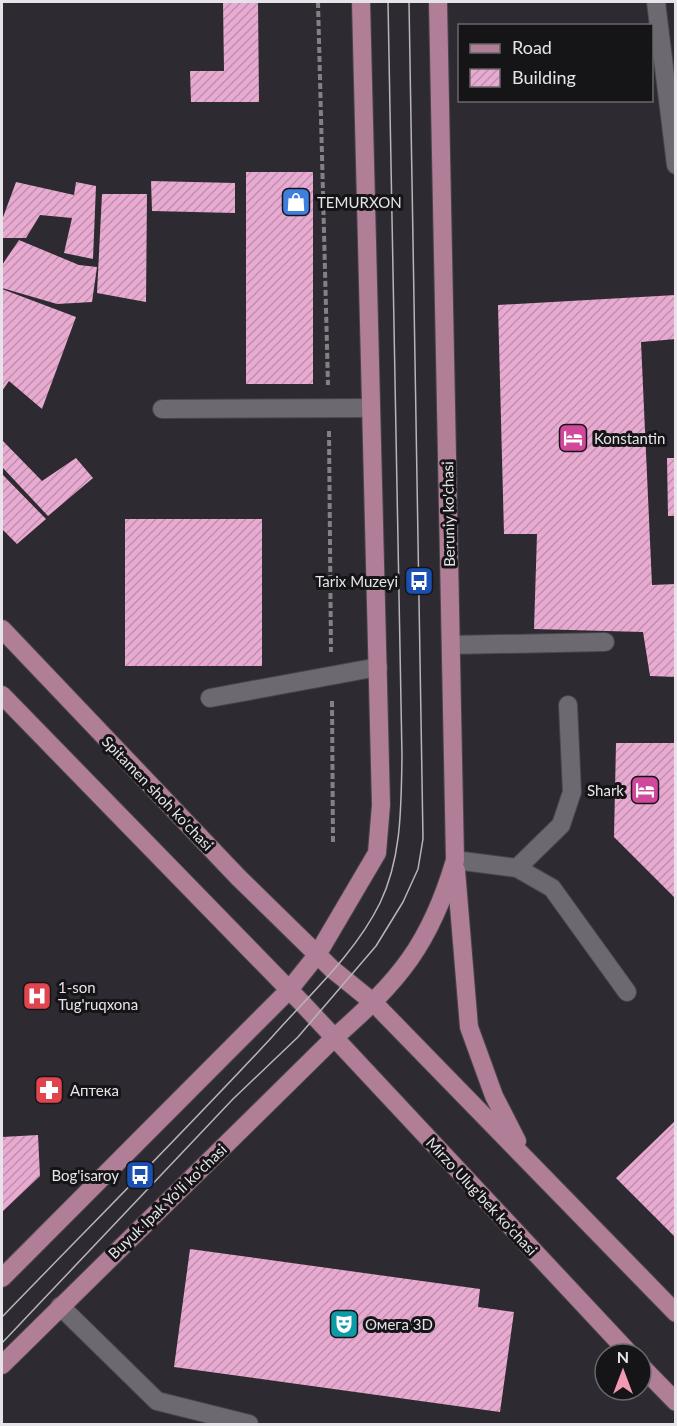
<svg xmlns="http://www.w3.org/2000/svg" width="677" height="1426" font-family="Lato,sans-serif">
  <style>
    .building { fill: url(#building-hatch) }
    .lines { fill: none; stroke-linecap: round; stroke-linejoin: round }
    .minor-casing { stroke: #48454b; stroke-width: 20 }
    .major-casing { stroke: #48454b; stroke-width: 20 }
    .path { stroke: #848086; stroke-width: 4; stroke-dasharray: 6 3; stroke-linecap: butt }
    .minor { stroke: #6d6970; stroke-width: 18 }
    .major { stroke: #b07e96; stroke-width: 18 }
    .tram { stroke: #b7b4ba; stroke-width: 1.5 }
    .labels { text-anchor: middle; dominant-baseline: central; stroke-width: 6; stroke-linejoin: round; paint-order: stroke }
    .poi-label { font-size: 15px; fill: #e7e4e9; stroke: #151416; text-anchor: start }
    .street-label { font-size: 15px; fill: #e7e4e9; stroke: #151416 }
  </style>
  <defs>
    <pattern id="building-hatch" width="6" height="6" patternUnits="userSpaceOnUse" patternTransform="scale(1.5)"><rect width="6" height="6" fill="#e8aad0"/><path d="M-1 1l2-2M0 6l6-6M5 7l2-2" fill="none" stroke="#bf90ae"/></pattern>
  </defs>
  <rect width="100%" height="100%" fill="#2e2a31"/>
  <path class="building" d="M223,2H258L259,102H191L190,71H224Z
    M246,172H313V384H246Z
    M151,181L235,183V213L152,211Z
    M16,182L74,195L76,182L96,186L93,259L64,253L72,218L40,215L26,238H2V220Z
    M102,194H147L146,302L97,293Z
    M19,240L79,265L97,267L92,302L57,304L2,288V265Z
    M2,289L76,317L42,409L9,381L2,391Z
    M676,295V339L641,342L652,585L676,584V677L650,676L643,632L534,629L537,534H504L498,305Z
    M3,441L42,481L76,458L93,478L48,516L2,467Z
    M667,458H676V516H668Z
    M2,474L46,519L17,544L2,529Z
    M125,519H262V666H125Z
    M616,743H676V899L614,837Z
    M676,1120V1238L616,1178Z
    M38,1135L40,1176L2,1212V1137Z
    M190,1249L480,1289L478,1307L514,1312L500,1412L174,1367Z"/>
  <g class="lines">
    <g class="minor-casing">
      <path id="minor" d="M656,2L676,165
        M162,409L371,408
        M451,645L605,642
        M210,698L378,667
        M455,860L517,868L552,888L627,992
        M517,868L561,825L572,792L568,705
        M60,1306L157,1401L249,1424"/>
    </g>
    <g class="major-casing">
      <path id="major" d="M2,629L238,877L332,969L374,1003L676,1313
        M2,695L302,1003L630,1354
        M456,870L469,1027L494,1096L517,1141
        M2,1278L289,990L317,955L377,853L381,805L361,2
        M2,1365L334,1038C399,981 430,945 455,860L438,2
        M641,1366L676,1402"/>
    </g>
    <path class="path" d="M318,2L328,385
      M329,431L331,652
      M332,701L333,844"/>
    <use href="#minor" class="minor"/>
    <use href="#major" class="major"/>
    <path class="tram" d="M2,1317C92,1224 184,1132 272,1037C309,995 355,954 380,903C402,857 401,806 402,757L388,2
      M2,1343L233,1099L298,1037L376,946L403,902L418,869L423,839L409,2"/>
  </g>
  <defs>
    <g id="shop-square" transform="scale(1.5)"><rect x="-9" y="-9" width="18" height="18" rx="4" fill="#3f7fe0" stroke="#151416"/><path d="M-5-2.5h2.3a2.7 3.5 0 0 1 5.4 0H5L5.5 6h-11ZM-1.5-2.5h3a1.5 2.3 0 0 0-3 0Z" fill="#fff"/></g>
    <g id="hotel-square" transform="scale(1.5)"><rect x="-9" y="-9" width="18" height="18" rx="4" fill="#d1479c" stroke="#151416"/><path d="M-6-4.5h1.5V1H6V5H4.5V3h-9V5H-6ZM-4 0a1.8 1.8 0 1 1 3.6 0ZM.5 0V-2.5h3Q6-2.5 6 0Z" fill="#fff"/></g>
    <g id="bus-square" transform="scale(1.5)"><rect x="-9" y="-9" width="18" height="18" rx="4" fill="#1a4fb4" stroke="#151416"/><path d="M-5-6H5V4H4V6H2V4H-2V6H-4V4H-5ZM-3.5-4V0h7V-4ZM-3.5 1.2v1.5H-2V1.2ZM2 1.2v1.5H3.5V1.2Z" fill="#fff"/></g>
    <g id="hospital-square" transform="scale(1.5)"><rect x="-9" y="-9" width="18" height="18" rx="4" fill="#e0444e" stroke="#151416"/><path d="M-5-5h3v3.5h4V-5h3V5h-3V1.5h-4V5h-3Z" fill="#fff"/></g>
    <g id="pharmacy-square" transform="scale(1.5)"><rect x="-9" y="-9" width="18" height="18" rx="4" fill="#e0444e" stroke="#151416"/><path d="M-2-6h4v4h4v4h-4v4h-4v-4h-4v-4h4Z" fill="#fff"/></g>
    <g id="theatre-square" transform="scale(1.5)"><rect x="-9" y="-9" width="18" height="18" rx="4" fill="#0f9aa8" stroke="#151416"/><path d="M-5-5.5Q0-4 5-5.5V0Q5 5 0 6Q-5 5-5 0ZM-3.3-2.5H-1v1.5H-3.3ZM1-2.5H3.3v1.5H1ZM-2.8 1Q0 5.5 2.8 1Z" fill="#fff"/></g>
  </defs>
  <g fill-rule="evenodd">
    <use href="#shop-square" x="296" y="202"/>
    <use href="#hotel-square" x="573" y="438"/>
    <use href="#bus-square" x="419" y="581"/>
    <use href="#hotel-square" x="645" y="790"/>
    <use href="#hospital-square" x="37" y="996"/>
    <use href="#pharmacy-square" x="49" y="1090"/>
    <use href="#bus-square" x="140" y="1175"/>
    <use href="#theatre-square" x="344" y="1324"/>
  </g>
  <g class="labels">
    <g class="poi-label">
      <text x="317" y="202">TEMURXON</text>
      <text x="594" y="438">Konstantin</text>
      <text x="398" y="581" text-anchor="end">Tarix Muzeyi</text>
      <text x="624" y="790" text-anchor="end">Shark</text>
      <text x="58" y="987">1-son<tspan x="58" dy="17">Tug'ruqxona</tspan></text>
      <text x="70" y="1090">Аптека</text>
      <text x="119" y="1175" text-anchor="end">Bog'isaroy</text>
      <text x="365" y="1324">Омега 3D</text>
    </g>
    <g class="street-label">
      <text transform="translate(448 514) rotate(-91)">Beruniy ko'chasi</text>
      <text transform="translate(158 793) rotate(46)">Spitamen shoh ko'chasi</text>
      <text transform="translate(482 1196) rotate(47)">Mirzo Ulug'bek ko'chasi</text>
      <text transform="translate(167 1201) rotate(-44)">Buyuk Ipak Yo'li ko'chasi</text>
    </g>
  </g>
  <rect width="677" height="1426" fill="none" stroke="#e7e4e9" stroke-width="6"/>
  <rect x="458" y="24" width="195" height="78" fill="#151416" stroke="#69676a" stroke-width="1.5"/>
  <rect x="470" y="44" width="30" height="9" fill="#b07e96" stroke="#69676a" stroke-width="1.5"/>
  <text x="512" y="54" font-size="18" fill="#e7e4e9">Road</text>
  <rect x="470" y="69" width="30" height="18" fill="url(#building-hatch)" stroke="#69676a" stroke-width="1.5"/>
  <text x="512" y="84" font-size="18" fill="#e7e4e9">Building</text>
  <g transform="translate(623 1372)"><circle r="28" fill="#151416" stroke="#69676a" stroke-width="1.5"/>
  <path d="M0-4.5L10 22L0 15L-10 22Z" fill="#f19ab2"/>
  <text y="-9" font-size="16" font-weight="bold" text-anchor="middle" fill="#e7e4e9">N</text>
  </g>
</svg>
